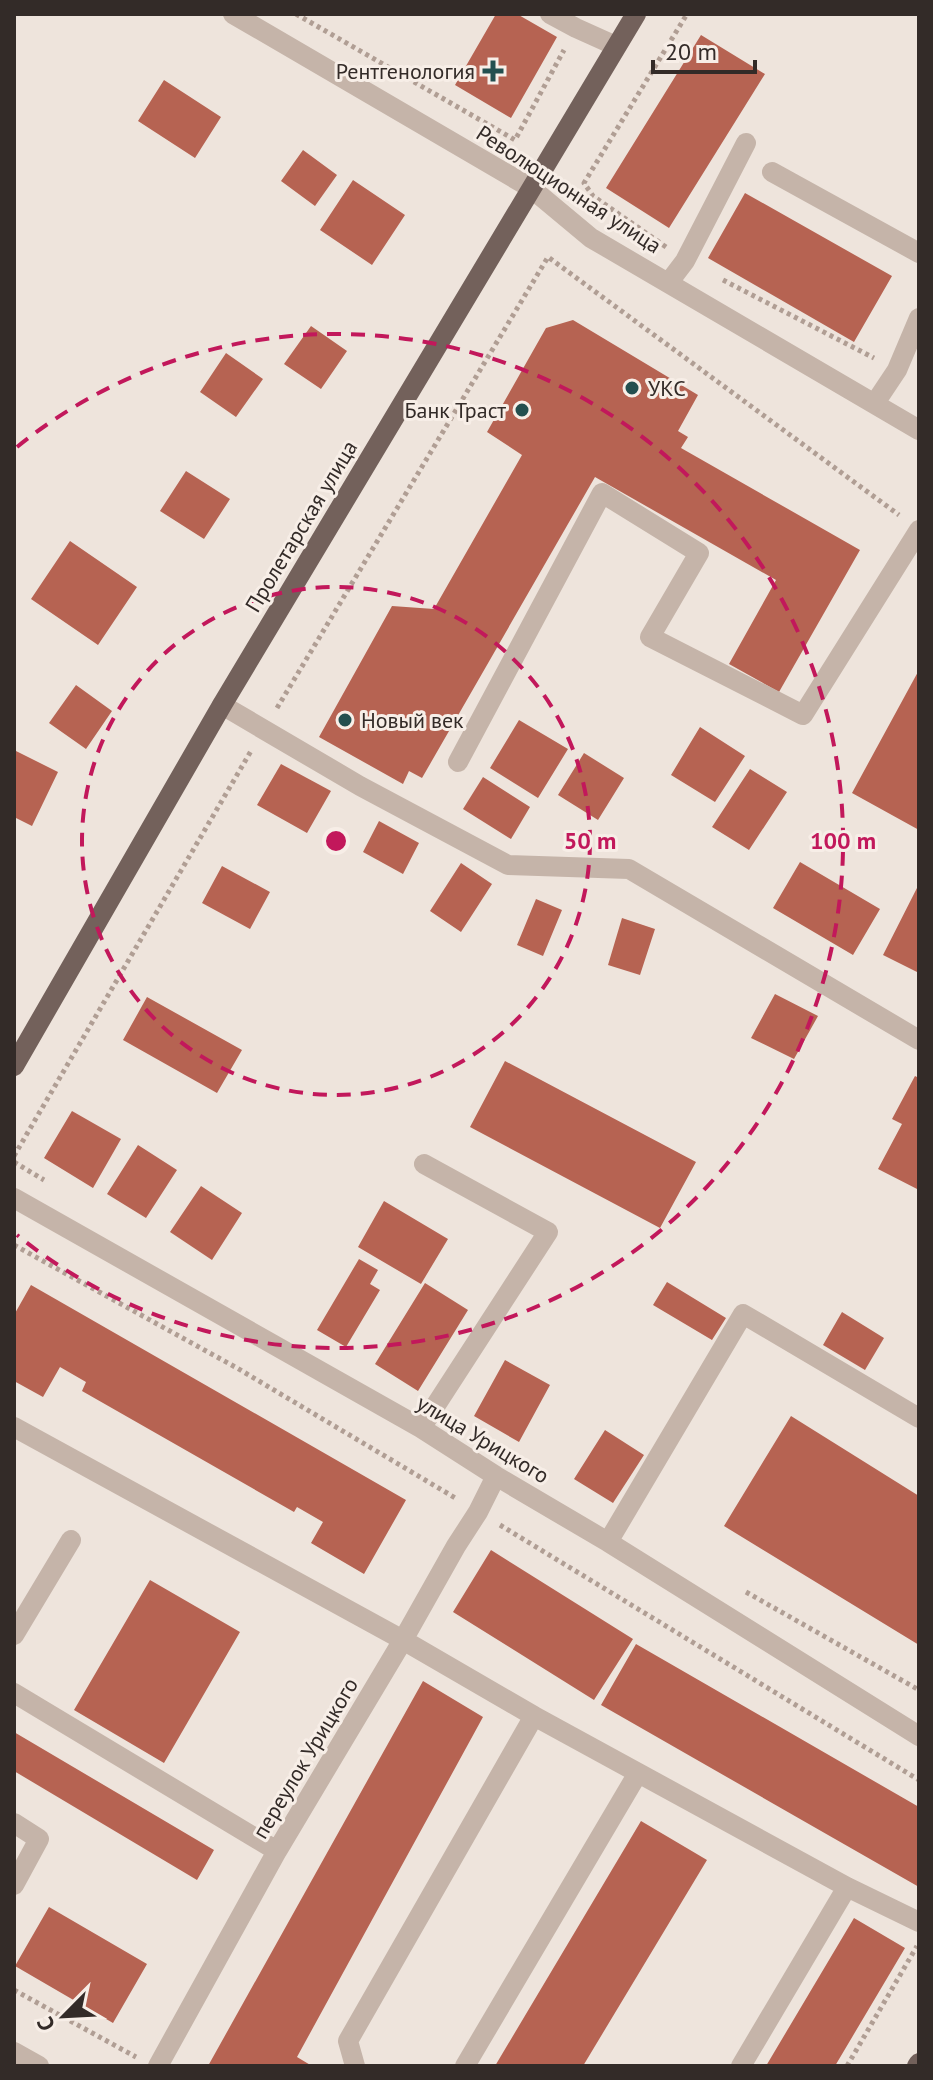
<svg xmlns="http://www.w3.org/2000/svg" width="933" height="2080" font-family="'PT Sans',sans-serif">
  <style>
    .building { fill: #b66352 }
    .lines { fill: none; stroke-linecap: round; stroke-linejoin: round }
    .path { stroke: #b09e94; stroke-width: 5; stroke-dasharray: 4 4; stroke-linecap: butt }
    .minor { stroke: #c5b4a9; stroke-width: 20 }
    .major { stroke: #73615b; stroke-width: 20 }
    .ring { fill: none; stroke: #c2185b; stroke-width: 4; stroke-dasharray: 14 10 }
    .poi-dot { fill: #234f4f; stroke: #f7eee7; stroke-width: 3 }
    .labels { text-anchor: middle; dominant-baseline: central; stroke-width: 6; stroke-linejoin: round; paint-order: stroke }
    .poi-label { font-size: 22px; fill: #332b28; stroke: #f7eee7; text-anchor: end }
    .street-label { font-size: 22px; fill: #332b28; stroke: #f7eee7 }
    .centre { fill: #c2185b; stroke: #f7eee7; stroke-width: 4 }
    .ring-label { font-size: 24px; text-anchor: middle; font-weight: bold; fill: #c2185b; stroke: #f7eee7; stroke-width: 6; stroke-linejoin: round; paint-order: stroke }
  </style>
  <rect width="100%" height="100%" fill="#eee4dc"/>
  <path class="building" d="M496,14H517L557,37L511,118L455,85Z
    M701,35L765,74L669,228L606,188Z
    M164,80L221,117L195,158L138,121Z
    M303,150L337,175L315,206L281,181Z
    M353,180L405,215L372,265L320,230Z
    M745,193L892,276L854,342L708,258Z
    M573,320L698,395L678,431L688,437L681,448L860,550L779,692L729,664L776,580L595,477L422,778L409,771L403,784L319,737L392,606L434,609L522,455L487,432L546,328Z
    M311,326L347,351L321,389L284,364Z
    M226,353L263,379L236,417L200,392Z
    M186,471L230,499L204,539L160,511Z
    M70,541L137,587L98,645L31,599Z
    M919,670V830L852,793Z
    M76,685L112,711L86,749L49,723Z
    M519,720L568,749L538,798L490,768Z
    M700,727L745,756L715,802L671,775Z
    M14,750L58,772L32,826L14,817Z
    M584,753L624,778L598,820L558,795Z
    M281,764L331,791L307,833L257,805Z
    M750,769L787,792L749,850L712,827Z
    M483,777L530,807L511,839L463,809Z
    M379,821L419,843L403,874L363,852Z
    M800,862L880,909L853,955L773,908Z
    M461,863L492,884L461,932L430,911Z
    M222,866L270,892L250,929L202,903Z
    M919,884V973L883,955Z
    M536,899L562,910L543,956L517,945Z
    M622,918L655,929L640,975L608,965Z
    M775,994L818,1016L794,1059L751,1038Z
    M147,997L242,1050L217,1093L123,1040Z
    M505,1061L696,1162L660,1228L470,1127Z
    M915,1076L919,1078V1190L878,1169L902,1124L892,1119Z
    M72,1111L121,1139L93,1188L44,1158Z
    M138,1145L177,1170L146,1218L107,1194Z
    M201,1186L242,1213L212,1260L170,1232Z
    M384,1201L448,1239L421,1284L358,1247Z
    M359,1259L378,1270L370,1284L380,1290L346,1347L317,1330Z
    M667,1282L726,1318L712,1340L653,1305Z
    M425,1283L468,1310L418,1391L375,1364Z
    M31,1285L406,1500L364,1574L311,1543L323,1522L297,1507L294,1512L82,1391L86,1382L60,1367L43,1397L14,1381V1315Z
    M842,1312L884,1338L865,1370L823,1345Z
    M505,1360L550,1385L519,1442L474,1416Z
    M791,1416L919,1496V1645L724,1526Z
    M605,1430L644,1455L613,1503L574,1479Z
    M491,1550L633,1639L594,1700L453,1612Z
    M150,1580L240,1632L164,1763L74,1710Z
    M636,1644L919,1807V1887L601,1705Z
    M423,1681L483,1717L297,2057L312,2066H208Z
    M14,1732L214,1850L197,1880L14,1771Z
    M641,1821L707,1860L583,2066H495Z
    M49,1907L147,1964L113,2023L15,1966Z
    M854,1918L905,1948L835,2066H766Z"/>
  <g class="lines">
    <path class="path" d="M296,14L515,140L564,50
      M666,247L593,196L584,183L687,14
      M723,280L874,358
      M277,708L548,257L899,515
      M14,1156L251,751
      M14,1162L44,1180
      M14,1245L237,1368L457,1499
      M500,1525L919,1780
      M746,1592L919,1690
      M14,1990L136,2057
      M847,2066L917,1946"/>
    <path class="minor" d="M233,14L531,188L591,238L919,430
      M550,14L576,28L616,46
      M772,172L919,253
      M669,282L685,261L746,143
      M875,403L897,370L919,318
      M222,705L360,786L508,865L629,869L919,1040
      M458,762L602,493L699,553L650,637L803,715L919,530
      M14,1198L421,1428L496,1476L608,1542L919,1736
      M14,1427L403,1640L534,1716L348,2041L355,2066
      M421,1428L548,1232L424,1164
      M608,1542L743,1314L919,1418
      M14,1635L71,1540
      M14,1693L277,1851
      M534,1716L847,1887L919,1922
      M14,1823L39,1839L14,1885
      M14,2052L39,2066
      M158,2066L277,1851L403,1640L456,1546L478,1512L496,1476
      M465,2066L638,1773
      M741,2066L847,1887"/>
    <path class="major" d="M14,1066L222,705L636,14
      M917,2066L919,2063"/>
  </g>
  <g class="ring">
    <circle cx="336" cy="841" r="254"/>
    <path d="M17 447A507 507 0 1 1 17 1235"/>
  </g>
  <g class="poi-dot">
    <path d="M489 59h8v8h8v8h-8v8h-8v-8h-8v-8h8z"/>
    <circle cx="632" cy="388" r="8"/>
    <circle cx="522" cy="410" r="8"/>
    <circle cx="345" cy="720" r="8"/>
  </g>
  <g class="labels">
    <g class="poi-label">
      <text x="475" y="71">Рентгенология</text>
      <text x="648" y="388" text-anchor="start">УКС</text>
      <text x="506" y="410">Банк Траст</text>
      <text x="361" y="720" text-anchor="start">Новый век</text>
    </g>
    <g class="street-label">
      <text transform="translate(569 189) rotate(33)">Революционная улица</text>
      <text transform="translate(301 526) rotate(-59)">Пролетарская улица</text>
      <text transform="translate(483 1439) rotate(31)">улица Урицкого</text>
      <text transform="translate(305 1758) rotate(-59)">переулок Урицкого</text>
    </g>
  </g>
  <circle cx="336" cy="841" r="12" class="centre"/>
  <g class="ring-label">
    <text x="590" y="849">50 m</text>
    <text x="843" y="849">100 m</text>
  </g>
  <rect width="933" height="2080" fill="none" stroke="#332b28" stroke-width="32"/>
  <g transform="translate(64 2016) rotate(246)" stroke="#f7eee7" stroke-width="6" paint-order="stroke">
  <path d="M0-6L14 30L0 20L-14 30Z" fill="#332b28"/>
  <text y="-12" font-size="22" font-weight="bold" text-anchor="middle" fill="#332b28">С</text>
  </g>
  <path d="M653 60v12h102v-12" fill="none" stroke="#332b28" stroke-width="4"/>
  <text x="665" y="60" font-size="24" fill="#332b28" stroke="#f7eee7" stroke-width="6" paint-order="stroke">20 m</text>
</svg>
